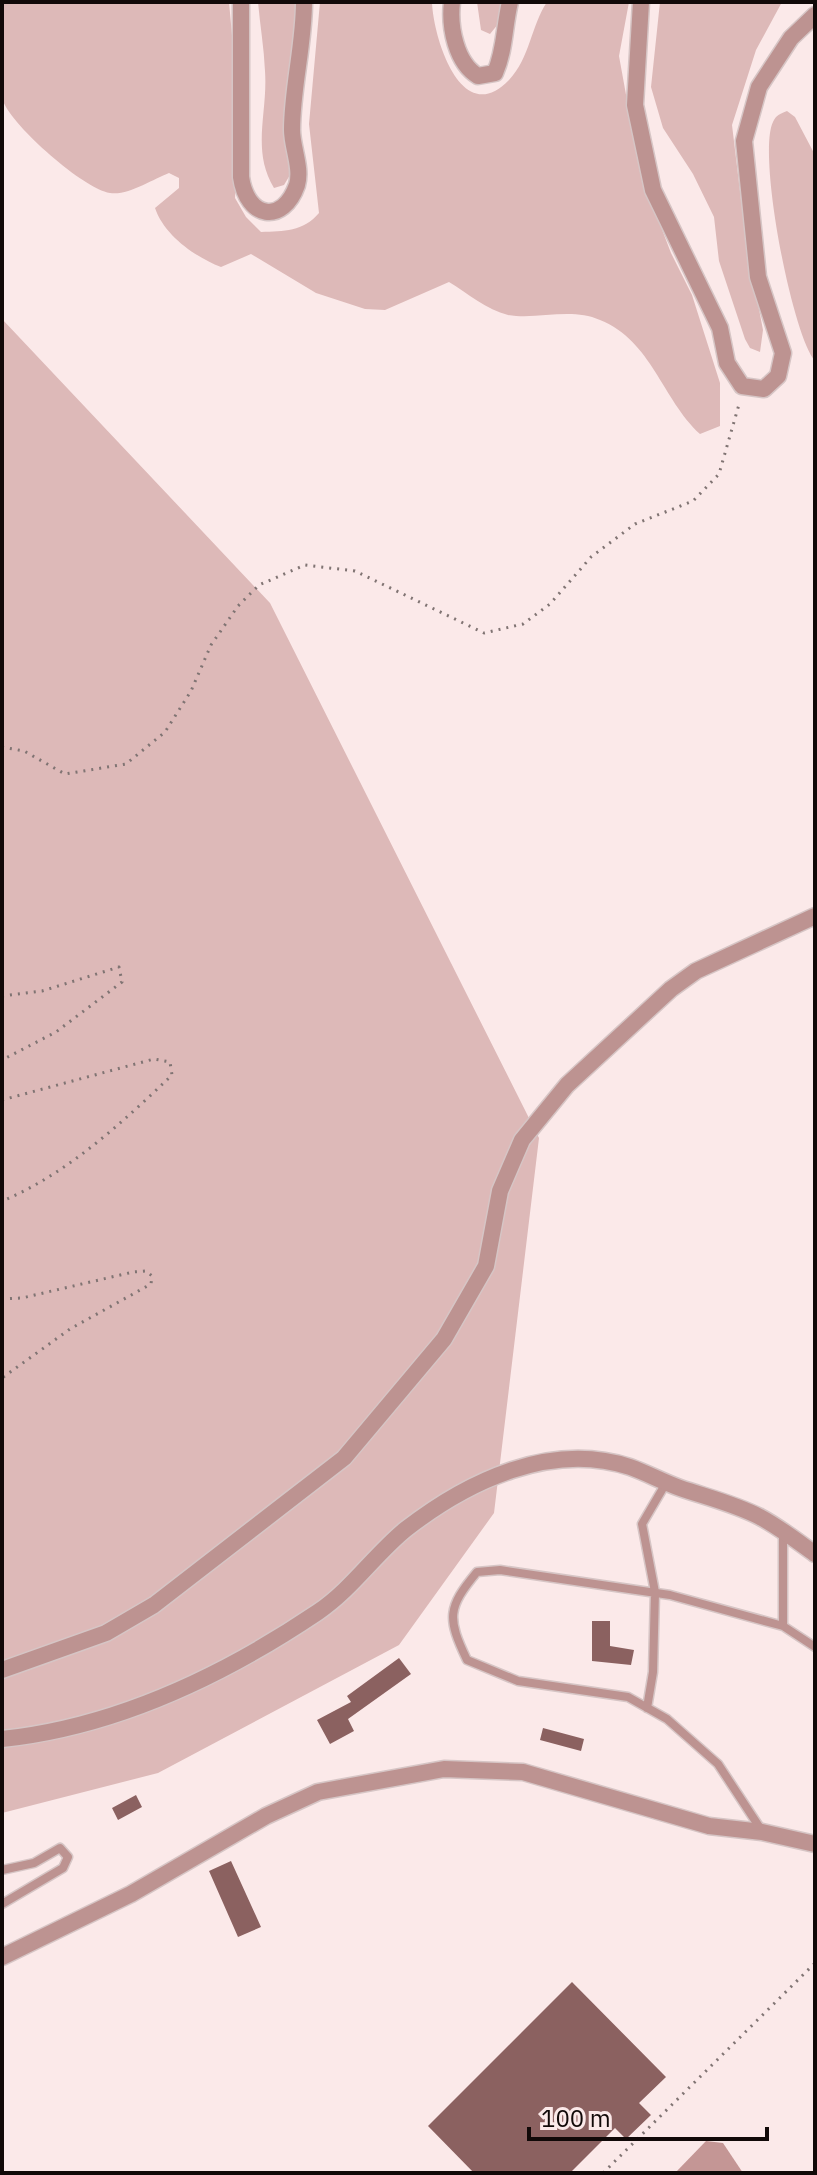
<svg xmlns="http://www.w3.org/2000/svg" width="817" height="2175" font-family="'IBM Plex Sans',sans-serif">
  <style>
    .green { fill: #ddb9b8 }
    .water { fill: #c49695 }
    .building { fill: #8b6160 }
    .lines { fill: none; stroke-linecap: round; stroke-linejoin: round }
    .lane-casing { stroke: #d6c5c5; stroke-width: 11 }
    .street-casing { stroke: #d6c5c5; stroke-width: 19 }
    .path { stroke: #807473; stroke-width: 3; stroke-dasharray: 2 6; stroke-linecap: butt }
    .lane { stroke: #bd9391; stroke-width: 8 }
    .street { stroke: #bd9391; stroke-width: 16 }
  </style>
  <rect width="100%" height="100%" fill="#fbe9e9"/>
  <path class="green" d="M2,2H229L239,113L235,198L246,217L261,232C284,231 303,232 319,213L309,124L320,2H432C433,36 461,130 509,80C530,58 531,26 547,2H629L619,56L640,172L671,253L692,295L720,383V426L700,434C662,399 652,341 600,320C571,307 538,320 508,315C487,310 467,293 449,282L385,310L365,309L316,293L251,254L221,267C195,257 164,235 155,208L179,188V178L169,173C153,179 128,196 110,193C84,189 13,127 3,101C0,88 2,21 2,2Z
    M258,2H297L290,175L284,185L274,188C251,150 268,113 265,71C264,48 260,25 258,2Z
    M477,2H506L503,18L490,34L481,30Z
    M660,2H782L756,50L732,125L746,241L763,330L760,352L750,348L745,339L719,261L714,217L693,174L663,128L651,87Z
    M787,111L795,117L815,155V361C792,335 757,154 773,122C776,115 780,114 787,111Z
    M2,319L270,603L539,1138L494,1513L399,1645L158,1773L2,1813Z"/>
  <path class="water" d="M706,2141L723,2143L743,2173H675Z"/>
  <path class="building" d="M592,1621H610V1646L634,1650L631,1665L592,1661Z
    M399,1658L411,1674L348,1719L354,1731L330,1744L317,1720L351,1702L347,1696Z
    M543,1728L584,1739L581,1751L540,1740Z
    M136,1795L142,1807L118,1820L112,1808Z
    M231,1861L261,1927L238,1937L209,1871Z
    M572,1982L666,2077L639,2103L651,2115L626,2139L615,2128L570,2173H474L428,2126Z"/>
  <g class="lines">
    <g class="lane-casing">
      <path id="lane" d="M783,1531V1626
        M647,1708L653,1672L655,1592L642,1524L666,1483
        M762,1831L718,1764L667,1719L628,1697L518,1681L467,1660C447,1618 447,1608 477,1572L500,1570L670,1595L783,1626L815,1647
        M2,1870L34,1863L60,1848L68,1857L63,1868L2,1904"/>
    </g>
    <g class="street-casing">
      <path id="street" d="M241,2V177C247,219 283,225 297,185C302,168 292,147 292,130C292,88 304,45 304,2
        M452,2C449,27 456,63 478,76L495,73C505,50 504,27 510,2
        M641,2L635,105L653,190L720,328L727,363L742,386L764,389L778,376L783,353L758,277L744,141L759,87L791,38L815,15
        M2,1670L106,1633L154,1605L344,1458L444,1339L486,1266L500,1191L522,1140L567,1085L671,989L696,971L815,916
        M2,1739C116,1727 223,1676 318,1612C352,1589 375,1554 406,1529C468,1481 551,1441 630,1467C647,1473 663,1482 680,1488C706,1497 735,1504 760,1517C779,1527 797,1541 815,1554
        M2,1957L131,1894L266,1816L318,1792L444,1769L523,1772L709,1826L762,1832L815,1844"/>
    </g>
    <path class="path" d="M2,747L24,751L65,774L126,764L165,732L191,691L211,645L238,606L259,585L305,565L355,571L484,633L523,624L550,604L591,557L635,524L693,501L719,474L740,401
      M2,996L42,991L119,967L122,982L56,1032L2,1060
      M2,1100L154,1059L170,1062L172,1075C123,1122 66,1175 2,1201
      M2,1299L22,1298L133,1272L146,1271L152,1276L151,1284L70,1329L2,1378
      M603,2173L815,1963"/>
    <use href="#lane" class="lane"/>
    <use href="#street" class="street"/>
  </g>
  <rect width="817" height="2175" fill="none" stroke="#110908" stroke-width="8"/>
  <path d="M529 2127v12h238v-12" fill="none" stroke="#110908" stroke-width="4"/>
  <text x="541" y="2127" font-size="24" fill="#110908" stroke="#fbe9e9" stroke-width="6" paint-order="stroke">100 m</text>
</svg>
